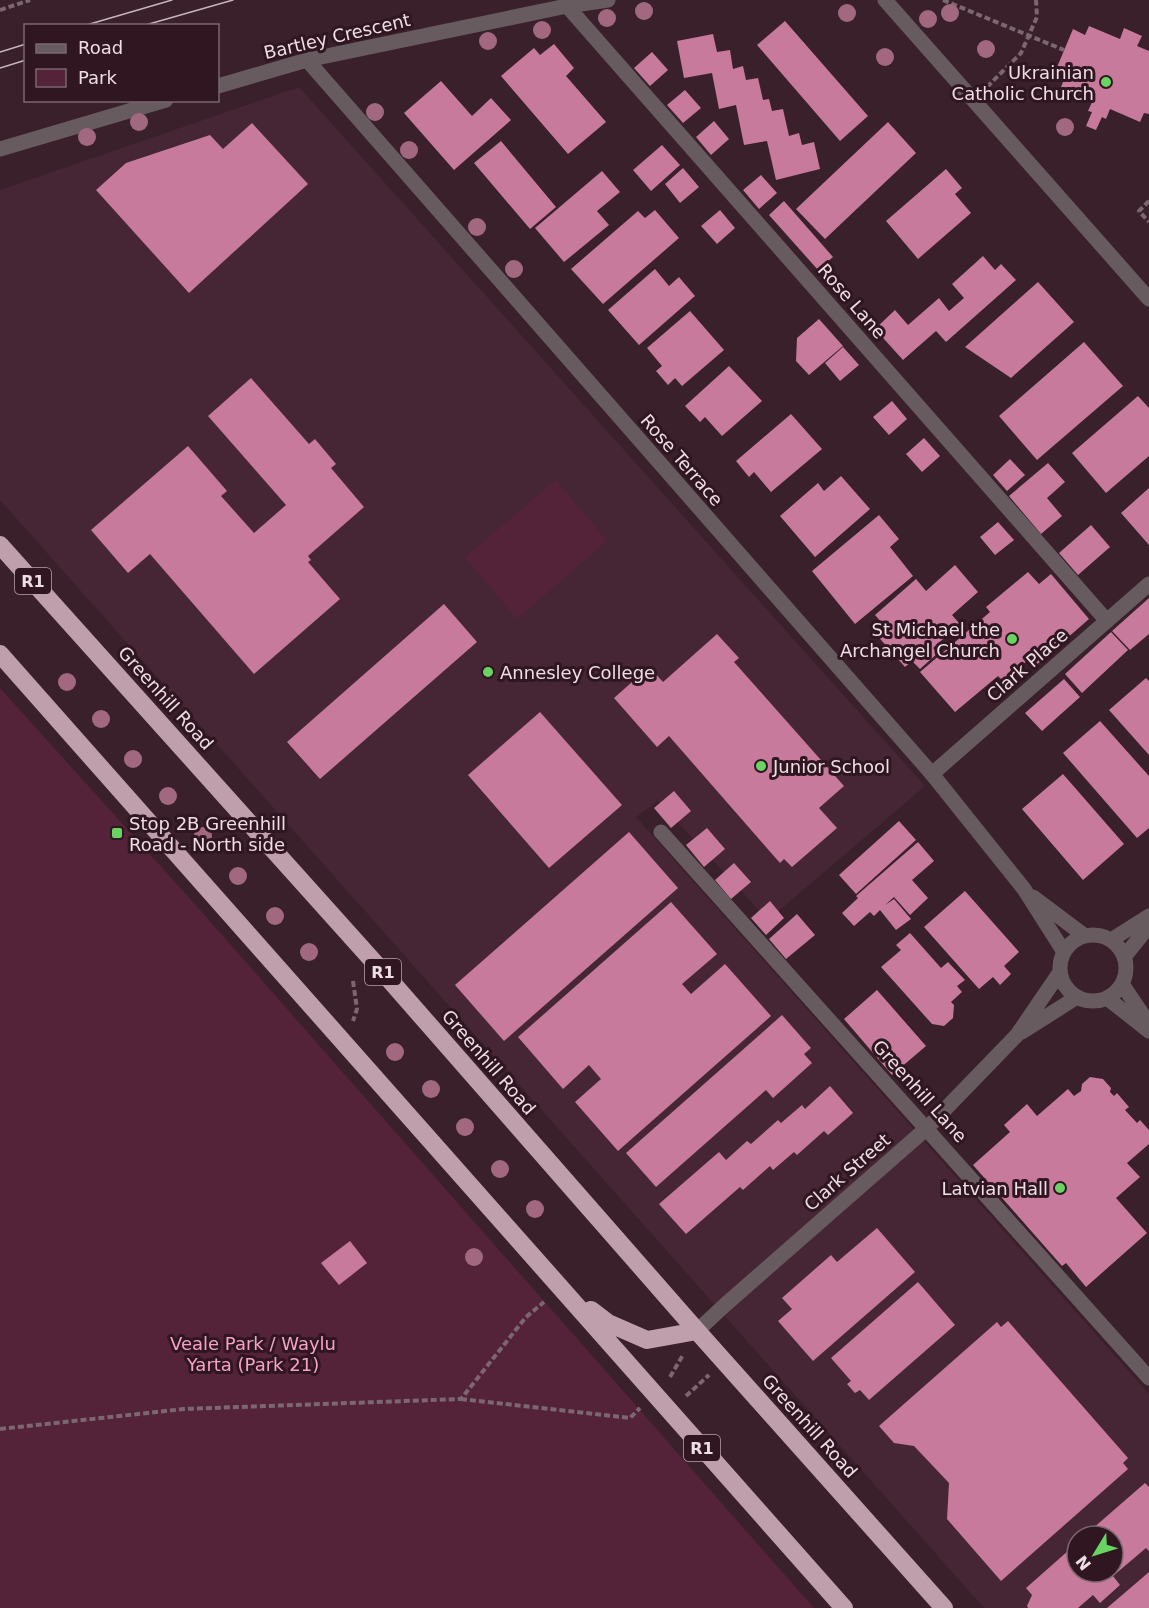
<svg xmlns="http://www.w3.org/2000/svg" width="1149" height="1608" font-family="'DejaVu Sans',sans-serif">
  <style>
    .built { fill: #462634; fill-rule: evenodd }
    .green { fill: #54233a }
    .building { fill: #c77a9b }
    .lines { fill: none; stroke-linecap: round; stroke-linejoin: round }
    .path { stroke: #7c666f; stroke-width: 4; stroke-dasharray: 6 3; stroke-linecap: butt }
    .lane { stroke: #685b60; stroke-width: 15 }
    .street { stroke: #685b60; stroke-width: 15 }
    .highway { stroke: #c09fac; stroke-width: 18 }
    .tram { stroke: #c8b5bc; stroke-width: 1.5 }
    .tree { fill: #a16880 }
    .poi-dot { fill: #69d464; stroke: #2f1621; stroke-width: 2 }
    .labels { text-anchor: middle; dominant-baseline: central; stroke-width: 6; stroke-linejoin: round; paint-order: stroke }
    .shield { fill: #2f1621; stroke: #b5a1a9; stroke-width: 1.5 }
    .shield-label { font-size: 16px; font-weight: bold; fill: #eedde3 }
    .street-label { font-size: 18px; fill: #eedde3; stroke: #2f1621 }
    .poi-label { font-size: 18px; fill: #eedde3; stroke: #2f1621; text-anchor: end }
    .park-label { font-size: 18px; fill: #f6a2c5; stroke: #2f1621 }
  </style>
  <rect width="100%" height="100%" fill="#39202b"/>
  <path class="built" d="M299,87L925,786L768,920L658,801L636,817L1149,1394V1608H984L0,500V190ZM1077,1536H1113V1572H1077Z"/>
  <path class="green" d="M556,480L607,541L517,619L465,557Z
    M0,688L193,902L814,1608H0Z"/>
  <path class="building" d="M785,21L868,116L840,141L757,45Z
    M1089,26L1120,39L1124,28L1142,36L1137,46L1149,51V114L1144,113L1140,122L1110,109L1106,119L1102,117L1096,130L1086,126L1092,112L1088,111L1093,100L1061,87L1065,77L1055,72L1073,29L1085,35Z
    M713,34L717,52L730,50L733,69L743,66L746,80L758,78L763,100L769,99L772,111L783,109L789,136L799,133L802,145L814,142L820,169L776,180L767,141L744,145L736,105L719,109L712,73L684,78L677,41Z
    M554,44L574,68L566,76L606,122L568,154L501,76L534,48L540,55Z
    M652,52L668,70L650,86L634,68Z
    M441,81L472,116L491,98L511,120L454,170L404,113Z
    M685,90L701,108L683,123L667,105Z
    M714,121L729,139L711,155L696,137Z
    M888,122L916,153L825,239L796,209Z
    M252,123L308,184L189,293L96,190L126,163L210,135L223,149Z
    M501,141L556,207L530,229L474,163Z
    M662,145L680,165L651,191L633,170Z
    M683,168L699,187L680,203L665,184Z
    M946,169L962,188L955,194L971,213L918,259L886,221Z
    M602,171L620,192L597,211L609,225L564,262L535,228Z
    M761,175L777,193L759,209L743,190Z
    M784,201L833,257L818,270L769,215Z
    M655,210L679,238L603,304L571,269L638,211L645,218Z
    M720,210L735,228L717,244L701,226Z
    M983,256L995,270L1001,264L1016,280L946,342L936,331L903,360L875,329L895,310L908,325L939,298L949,311L964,298L952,284Z
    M655,269L669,286L679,277L695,296L639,345L608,310Z
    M1038,282L1074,322L1011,378L965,347Z
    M690,311L724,350L682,386L675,378L668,385L656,371L662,366L647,348Z
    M819,319L843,346L809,375L796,361L797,338Z
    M1084,342L1123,386L1037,460L999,416Z
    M843,347L859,365L840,381L825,363Z
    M729,366L762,401L722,436L705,417L700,422L685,406Z
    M251,378L309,444L315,439L336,464L331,468L364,507L308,556L311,560L308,562L340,599L254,674L150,554L128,573L91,530L188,446L227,491L221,496L254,533L286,505L208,416Z
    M1138,396L1149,408V456L1106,493L1072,453Z
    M892,401L907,419L889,435L873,417Z
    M791,414L822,449L771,492L754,472L749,477L736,461Z
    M924,438L940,456L922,472L906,454Z
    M1010,459L1025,475L1007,491L993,475Z
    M1048,463L1065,482L1047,498L1062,516L1041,534L1009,496Z
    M841,476L870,509L815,557L780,516L818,483L824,491Z
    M1149,488V545L1121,513Z
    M879,515L899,539L890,547L913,576L855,624L812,571Z
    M998,522L1014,540L995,555L980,537Z
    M1091,525L1110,547L1078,575L1059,553Z
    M955,565L978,592L952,615L960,624L933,648L938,653L920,669L912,661L905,667L874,632L883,624L875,615L916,579L926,591Z
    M1028,572L1039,584L1051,574L1089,619L1034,667L1028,660L1003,681L998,676L955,712L920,672L990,612L986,607Z
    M1149,598V634L1130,650L1112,631Z
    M444,604L477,642L320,779L287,742Z
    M1111,632L1128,650L1082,693L1065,674Z
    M717,634L739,658L734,662L844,786L819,808L837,828L792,867L784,859L780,863L669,736L657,747L614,698L640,675L643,680L653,671L663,682Z
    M1146,678L1149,681V755L1109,710Z
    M1064,679L1080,697L1042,731L1025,713Z
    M540,712L622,805L549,868L468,775Z
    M1100,721L1149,776V828L1137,838L1063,753Z
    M1063,774L1124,844L1083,880L1022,809Z
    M674,791L691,811L671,828L654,808Z
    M899,821L916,840L856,894L839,875Z
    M707,828L725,849L704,867L686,845Z
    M629,832L678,888L504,1041L455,985Z
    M918,842L934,861L912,880L928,898L910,915L894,897L885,905L894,899L911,919L896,930L880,910L874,916L870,912L854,926L842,913L858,898L856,896Z
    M734,863L751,882L731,899L715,880Z
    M965,891L1019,952L1004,966L1011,974L1000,985L993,977L979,989L924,927Z
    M770,901L784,918L766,935L751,918Z
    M671,902L717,954L682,984L691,994L725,964L771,1016L618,1151L575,1102L601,1079L589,1065L563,1089L518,1037Z
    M797,914L815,935L786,959L769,939Z
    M910,933L941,968L948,962L965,980L957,986L962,992L951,1002L954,1005L953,1018L944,1026L932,1024L881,967L901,950L896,945Z
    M877,990L926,1046L892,1075L844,1019Z
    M782,1015L811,1048L804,1054L812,1063L773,1098L766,1090L656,1187L626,1153Z
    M1090,1077L1103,1079L1111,1088L1110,1092L1114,1096L1117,1093L1129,1107L1125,1110L1137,1123L1140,1120L1149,1130V1144L1127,1163L1140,1177L1116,1198L1147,1233L1086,1287L1066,1263L1062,1266L973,1165L1010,1132L1004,1125L1027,1104L1037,1116L1068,1089L1074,1096L1081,1091L1082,1084Z
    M830,1086L853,1113L828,1135L824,1131L797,1155L794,1152L773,1170L770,1166L743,1190L740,1187L686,1234L659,1204L719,1152L726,1160L747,1141L751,1144L778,1120L781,1123L802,1105L805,1109Z
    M877,1228L915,1272L813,1361L778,1321L792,1309L782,1298L831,1255L837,1262Z
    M350,1241L367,1263L339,1285L321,1263Z
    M918,1282L955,1325L869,1400L860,1390L855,1393L847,1384L851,1381L831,1358Z
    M1008,1321L1128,1458L1123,1463L1128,1469L1001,1581L947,1519L949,1483L914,1446L894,1443L879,1426L997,1322L1001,1327Z
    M1145,1483L1149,1487V1551L1146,1548L1113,1576L1120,1585L1100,1603L1093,1595L1078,1608H1028L1027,1606L1032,1595L1026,1588L1077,1543V1572H1113V1536H1084Z
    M1149,1572V1608H1107Z"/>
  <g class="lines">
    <path class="path" d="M943,0L1064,50
      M0,10L30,0
      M987,87L1021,53L1037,17L1036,0
      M1149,201L1139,211L1149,222
      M353,981L357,1009L353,1021
      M670,1377L683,1355
      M686,1396L709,1375
      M461,1399L630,1418L640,1408
      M0,1429L184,1409L461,1399L526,1317L544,1302"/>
    <path class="lane" d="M567,6L1107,621
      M932,774L1149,584
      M661,832L1149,1378"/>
    <path class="street" d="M885,0L1149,299
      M307,60L932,774L1024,889L1064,952
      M218,86L307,60L567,6L608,0
      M0,149L166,100
      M1033,897L1085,936
      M1060 968a33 33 0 1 1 66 0a33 33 0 1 1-66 0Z
      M1111,940L1149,916
      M1124,957L1149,926
      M1122,984L1149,1024
      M1107,998L1149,1031
      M1022,1032L1077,997
      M697,1331L726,1304L927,1128L1017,1035L1060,972"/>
    <path class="highway" d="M0,545L374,962L697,1331L944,1608
      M0,654L844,1608
      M591,1310L608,1323L647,1340L697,1331"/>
    <path class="tram" d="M83,26L172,0
      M142,26L233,0
      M0,52L26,44
      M0,68L26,60"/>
  </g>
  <g class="tree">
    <circle cx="644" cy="11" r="9"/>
    <circle cx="847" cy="13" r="9"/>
    <circle cx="950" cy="13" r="9"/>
    <circle cx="607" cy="18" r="9"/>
    <circle cx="928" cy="19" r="9"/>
    <circle cx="542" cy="30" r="9"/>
    <circle cx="488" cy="41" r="9"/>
    <circle cx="986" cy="49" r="9"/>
    <circle cx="885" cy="57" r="9"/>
    <circle cx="375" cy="112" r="9"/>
    <circle cx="139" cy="122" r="9"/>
    <circle cx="1065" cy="127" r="9"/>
    <circle cx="87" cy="137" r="9"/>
    <circle cx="409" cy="150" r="9"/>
    <circle cx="477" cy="227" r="9"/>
    <circle cx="514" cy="269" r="9"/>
    <circle cx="67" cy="682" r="9"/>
    <circle cx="101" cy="719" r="9"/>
    <circle cx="133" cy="759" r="9"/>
    <circle cx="168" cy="796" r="9"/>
    <circle cx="203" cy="836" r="9"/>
    <circle cx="238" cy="876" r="9"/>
    <circle cx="275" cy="916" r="9"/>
    <circle cx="309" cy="952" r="9"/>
    <circle cx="395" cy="1052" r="9"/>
    <circle cx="431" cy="1089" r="9"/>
    <circle cx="465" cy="1127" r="9"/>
    <circle cx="500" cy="1169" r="9"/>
    <circle cx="535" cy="1209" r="9"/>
    <circle cx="474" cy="1257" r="9"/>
  </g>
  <g class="poi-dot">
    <circle cx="1106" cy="82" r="6"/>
    <circle cx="1012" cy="639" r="6"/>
    <circle cx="488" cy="672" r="6"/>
    <circle cx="761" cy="766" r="6"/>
    <rect x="111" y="827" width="12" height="12" rx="3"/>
    <circle cx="1060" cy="1188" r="6"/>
  </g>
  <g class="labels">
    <g class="shield">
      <rect x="15" y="568" width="36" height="26" rx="4.5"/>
      <rect x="365" y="959" width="36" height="26" rx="4.5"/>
      <rect x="684" y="1435" width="36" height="26" rx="4.5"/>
    </g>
    <g class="shield-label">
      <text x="33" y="581">R1</text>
      <text x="383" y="972">R1</text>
      <text x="702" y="1448">R1</text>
    </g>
    <g class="street-label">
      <text transform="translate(337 36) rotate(-13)">Bartley Crescent</text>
      <text transform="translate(852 301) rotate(49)">Rose Lane</text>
      <text transform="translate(682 460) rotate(49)">Rose Terrace</text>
      <text transform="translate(1027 665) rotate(-41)">Clark Place</text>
      <text transform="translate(166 698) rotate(48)">Greenhill Road</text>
      <text transform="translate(489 1062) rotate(49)">Greenhill Road</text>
      <text transform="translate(920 1091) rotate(48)">Greenhill Lane</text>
      <text transform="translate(847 1172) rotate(-41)">Clark Street</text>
      <text transform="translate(810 1426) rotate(48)">Greenhill Road</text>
    </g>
    <g class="poi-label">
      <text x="1094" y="72">Ukrainian<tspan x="1094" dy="21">Catholic Church</tspan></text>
      <text x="1000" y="629">St Michael the<tspan x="1000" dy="21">Archangel Church</tspan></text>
      <text x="500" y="672" text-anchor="start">Annesley College</text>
      <text x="773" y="766" text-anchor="start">Junior School</text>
      <text x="129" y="823" text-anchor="start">Stop 2B Greenhill<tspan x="129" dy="21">Road - North side</tspan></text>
      <text x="1048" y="1188">Latvian Hall</text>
    </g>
    <g class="park-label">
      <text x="253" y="1343">Veale Park / Waylu<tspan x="253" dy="21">Yarta (Park 21)</tspan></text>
    </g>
  </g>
  <rect x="24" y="24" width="195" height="78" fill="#2f1621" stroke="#7b666f" stroke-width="1.5"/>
  <rect x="36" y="44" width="30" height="9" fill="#685b60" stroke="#7b666f" stroke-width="1.5"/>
  <text x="78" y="54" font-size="18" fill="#eedde3">Road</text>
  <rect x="36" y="69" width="30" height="18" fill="#54233a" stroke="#7b666f" stroke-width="1.5"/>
  <text x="78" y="84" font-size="18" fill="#eedde3">Park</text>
  <g transform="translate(1095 1554) rotate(232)"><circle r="28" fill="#2f1621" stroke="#7b666f" stroke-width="1.5"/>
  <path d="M0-4.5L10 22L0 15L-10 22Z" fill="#69d464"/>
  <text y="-9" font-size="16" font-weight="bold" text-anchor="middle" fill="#eedde3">N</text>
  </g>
</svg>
